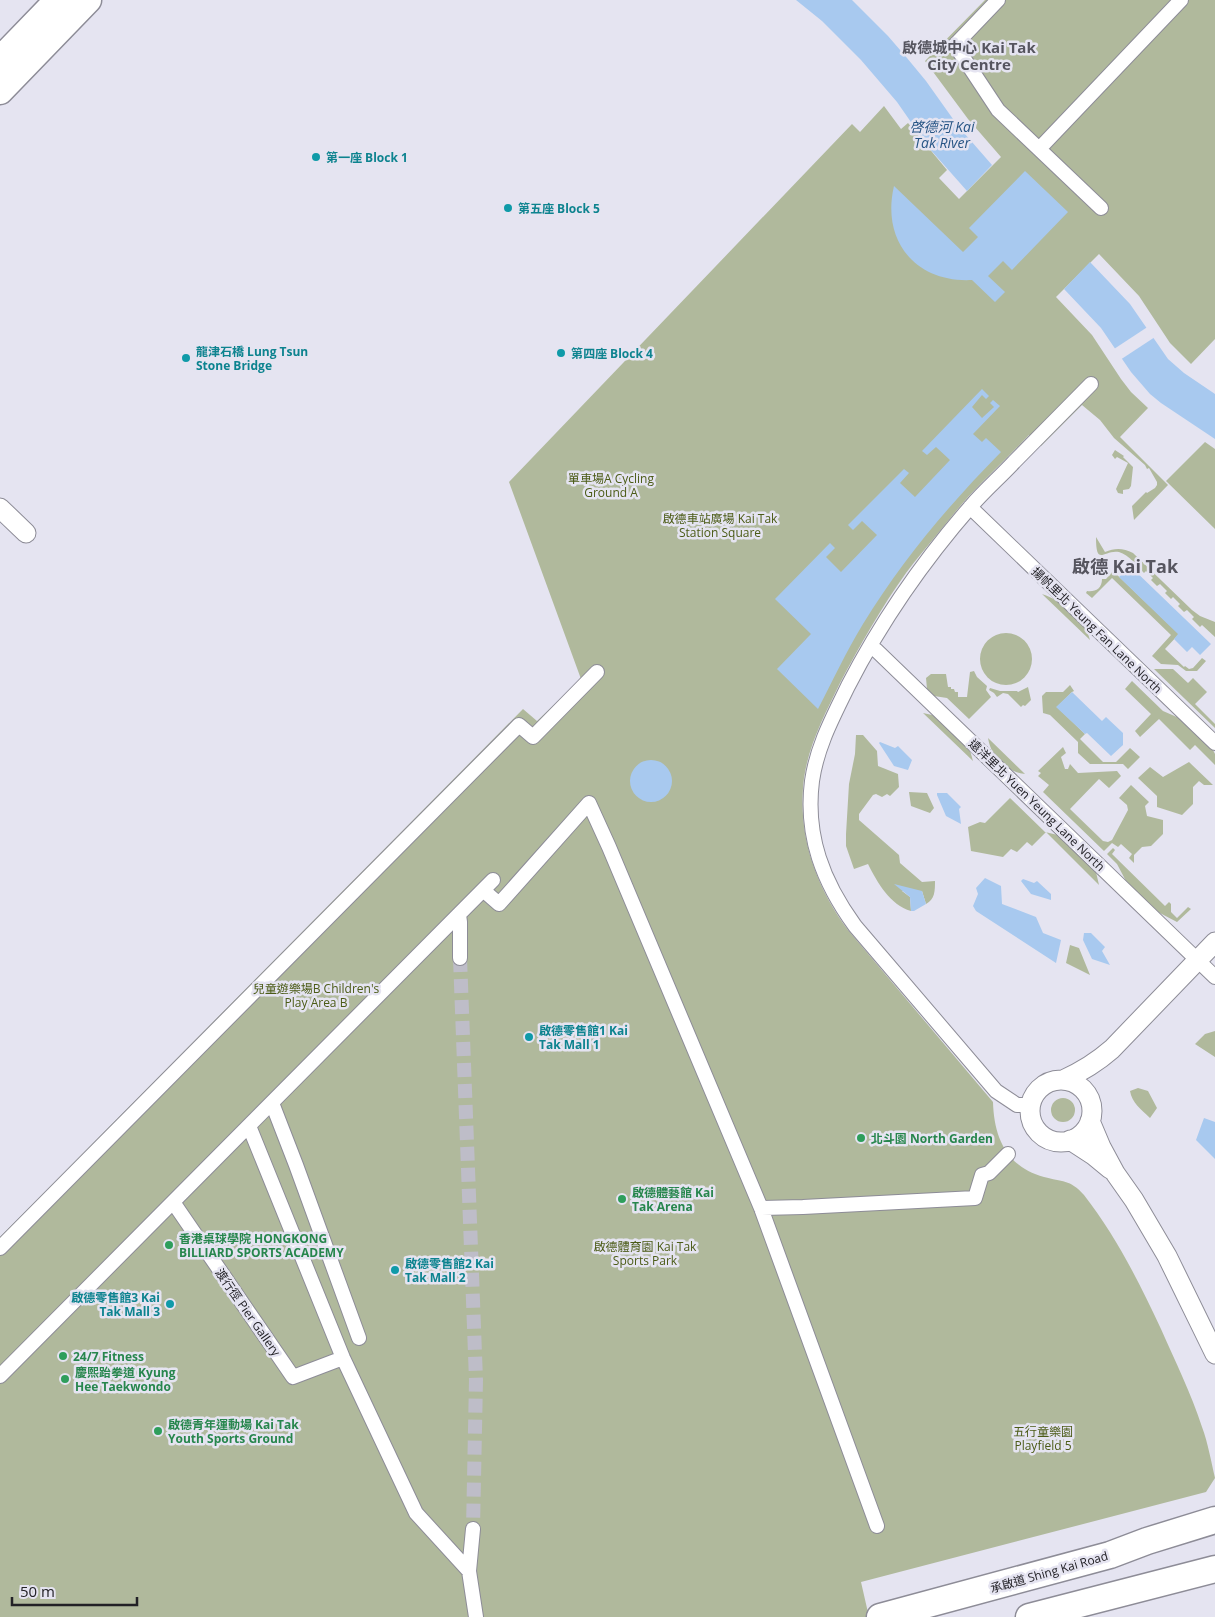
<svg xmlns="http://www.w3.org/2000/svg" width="1215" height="1617" font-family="'Open Sans','Noto Sans TC',sans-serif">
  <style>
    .green { fill: #b0b99c }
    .water { fill: #a8c9ef }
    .pier { fill: #e5e4f1 }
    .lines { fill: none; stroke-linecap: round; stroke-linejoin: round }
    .pedestrian-tunnel { stroke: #bebdc8; stroke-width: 14; stroke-dasharray: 14 7; stroke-linecap: butt }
    .pedestrian-casing { stroke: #8d8c97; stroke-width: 16 }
    .minor-casing { stroke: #8d8c97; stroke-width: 21 }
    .secondary-casing { stroke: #8d8c97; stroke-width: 29 }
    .pedestrian { stroke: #fff; stroke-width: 14 }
    .minor { stroke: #fff; stroke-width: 19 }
    .secondary { stroke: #fff; stroke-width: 26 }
    .culture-dot { fill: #0f9aa8; stroke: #e5e4f1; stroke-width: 2 }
    .leisure-dot { fill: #2e9e5b; stroke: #e5e4f1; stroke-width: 2 }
    .labels { text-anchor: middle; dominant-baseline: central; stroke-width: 5; stroke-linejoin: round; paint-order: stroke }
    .culture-label { font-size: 12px; font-weight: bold; fill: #0d838f; stroke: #e5e4f1; text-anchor: start }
    .park-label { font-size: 12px; fill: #4b5b16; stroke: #e5e4f1 }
    .street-label { font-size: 12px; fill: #222126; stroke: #e5e4f1 }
    .leisure-label { font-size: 12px; font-weight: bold; fill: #27864d; stroke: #e5e4f1; text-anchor: start }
    .water-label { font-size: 14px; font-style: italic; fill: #275585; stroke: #e5e4f1 }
    .quarter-label { font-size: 15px; font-weight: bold; fill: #56555f; stroke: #e5e4f1 }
    .district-label { font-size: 18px; font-weight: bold; fill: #56555f; stroke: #e5e4f1 }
  </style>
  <rect width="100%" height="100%" fill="#e5e4f1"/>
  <path class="green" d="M985,0H1215V339L1191,364L1170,343L1139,296L1099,254L1056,297L1092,335L1121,379L1131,392L1148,408L1120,437L1168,485L1134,520L1132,506L1146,492L1147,493L1155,488L1157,485V482L1149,468L1147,469L1145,465L1114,438L1100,420L1082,405L1041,446L1029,435C1009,456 988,476 968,497C958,508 949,520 939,532C928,546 916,559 906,573C881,608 860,645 840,683C825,714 809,744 804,778C797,834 815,885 848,930L993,1102C994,1138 1007,1167 1044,1177C1062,1182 1070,1179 1084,1195C1116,1236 1139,1282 1161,1329C1175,1361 1191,1393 1202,1427C1208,1443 1211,1461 1215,1478L1206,1492L861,1582L869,1617H0V1237L523,709L537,721L581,679L509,482L852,124L860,132L884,106L901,129L908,123L947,170L939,178L959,199L1001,157L968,119L925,61Z
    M1205,442L1215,449V529L1166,481Z
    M1115,450L1124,456L1123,457L1133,467L1131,486L1129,489L1123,490V494L1118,493L1116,489L1128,463L1117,457L1115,459L1112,455Z
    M1096,537L1105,552C1115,548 1123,548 1133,553L1192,610L1200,616L1215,622V637L1202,625L1200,627L1192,619L1194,617L1187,610L1184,612L1178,606L1180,604L1173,597L1171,599L1165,593L1167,591L1160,584L1157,586L1151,580L1153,578L1146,571L1144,573C1137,566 1129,555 1119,552C1104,549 1096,568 1096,537Z
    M1113,571L1179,634L1165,649L1184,667L1185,666L1189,669L1193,668L1202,658L1206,661L1197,671H1186L1178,665L1161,664L1152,656L1171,635L1112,578L1092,598L1086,593L1087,591C1095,592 1102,589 1102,579H1106Z
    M1042,594C1064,602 1084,617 1090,640Z
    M980 659a26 26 0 1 1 52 0a26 26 0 1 1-52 0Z
    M1154,669H1173L1188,683L1193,678L1207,692L1195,704L1215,724V728Z
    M974,671L977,677L987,686L986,690L991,697L969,719L947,698L934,696L927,689L926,678L931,674H946L948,687H951V689H954L955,692H958V697H967L970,672Z
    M1132,681L1163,711L1186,721L1212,748L1215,754V765L1195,745L1190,750L1159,719L1140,737L1135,731L1151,714L1125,689Z
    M1070,685L1074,691L1072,692L1057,707L1085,734L1080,739L1103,762H1116L1130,748L1140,757L1128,769L1123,764H1090L1078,753V742L1050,715L1043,713L1042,696L1046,692H1063Z
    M1028,687L1031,700L1025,706L1023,705L1021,707L1008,694L1003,693L997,697L994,693L989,690L990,688L1000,691H1017L1018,692Z
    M923,713L941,717L969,747L973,761Z
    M856,735H863L877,751L878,766L898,774L899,787L890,796L887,794L882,797L876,794L873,795L859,814V820L899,855L900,863L922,882L935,881C935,891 935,899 926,904L922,891H902L910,897L911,911C890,905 877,882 868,864L854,869L846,846V834L849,784L855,754Z
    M988,738L1025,774C1006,772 991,757 988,738Z
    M1063,747L1066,753L1061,757L1065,769H1068L1070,764L1078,773L1117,771L1121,776L1109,788L1099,779L1070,809L1103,841L1108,842L1112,840L1128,810L1127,805L1119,798L1131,785L1149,802L1145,806L1147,816L1163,820V834L1151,846L1142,847L1134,855V863L1129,858L1132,854L1121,844L1118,847L1112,843L1104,851L1043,792L1049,785L1038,776L1041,773L1038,771Z
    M1189,762L1213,785H1204L1199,781L1193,787V804L1182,815L1157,807V796L1138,778L1150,767L1163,777Z
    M909,792L927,793L934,808L930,813L911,806Z
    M1010,798L1045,832L1062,836L1090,860L1096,872L1099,885L1046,832L1032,846L1027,842L1017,852L1011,849L1003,857L971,851L968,827L980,822L985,823Z
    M1113,848L1115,850L1112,854L1165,906L1169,902L1171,904V912L1177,918L1188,907L1191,909L1177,922L1156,911L1127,883L1117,864L1107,854Z
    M1070,945L1079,948L1090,975L1066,963Z
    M1215,1031V1057L1195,1044L1205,1034Z
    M1138,1088L1148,1091L1157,1108L1150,1118C1141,1109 1132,1103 1130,1091Z
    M1051 1110a12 12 0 1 1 24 0a12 12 0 1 1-24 0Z"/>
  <path class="water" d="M796,0H852L888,36L907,58L926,81L958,126L992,165L967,191L929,148L897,102L861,60L822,21Z
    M1025,171L1068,212L1012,270L1003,261L988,276L1005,292L995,302L972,280C916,283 881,241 894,186L963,252L978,237L969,228Z
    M1090,262L1130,304L1168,359L1184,373L1215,394V439L1161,403L1150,394L1131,372L1101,328L1064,289Z
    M982,389L989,396L986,399L982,395L972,407L982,418L994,407L990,403L993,400L1000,406L973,434L982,442L986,438L1001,452C948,506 903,559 863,624C846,652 833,680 818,709L777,669L811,634L775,599L830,543L835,548L826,557L841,572L877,535L862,521L853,530L848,525L904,469L909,473L900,483L915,497L950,460L936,447L927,455L922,451Z
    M1130,566L1211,644L1200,655L1192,647L1187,652L1174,639L1178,634L1119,577Z
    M1072,692L1102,721L1106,717L1123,733V745L1111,756L1087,733L1085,734L1056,707Z
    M880,742L895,748L898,746L912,760L908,770L894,766L879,743Z
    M630 781a21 21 0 1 1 42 0a21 21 0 1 1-42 0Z
    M937,793H947L961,807L959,809L961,824L946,816L937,795Z
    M985,878L1001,886L1002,904L1036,917L1043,933L1061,940L1056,963L976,911L973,906L978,894L976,888Z
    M1023,879L1034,883L1037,881L1051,894V900L1031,894L1021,881Z
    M894,884L922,891L926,904L914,911H911L910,897Z
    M1084,933H1091L1105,947L1102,951L1110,965L1092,959L1083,940Z
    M1204,1118L1215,1122V1159L1196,1140Z"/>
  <path class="pier" d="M1149,326L1155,337L1120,360L1114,349Z"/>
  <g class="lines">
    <path class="pedestrian-tunnel" d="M460,958L476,1380L473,1529"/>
    <g class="pedestrian-casing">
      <path id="pedestrian" d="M998,0L955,45L998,110L1101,208
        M1039,149L1181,0
        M970,507L1215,743
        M876,650L1215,977
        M483,890L499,904L589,803L609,847L761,1208L877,1526
        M459,915L460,922V958
        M272,1103L296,1165L359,1338
        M1031,1105H1017L996,1091L855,926C823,882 805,836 812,781C817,746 833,717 848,686C882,620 923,561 972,505C985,490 1000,477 1014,462C1040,436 1065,410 1091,384
        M249,1126L343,1358L416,1513L469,1571
        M173,1202L293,1377L343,1358
        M761,1208L803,1207L975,1198L982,1175L989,1173L1008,1154
        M0,1248L519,725L533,737L597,672
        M0,1376L493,880
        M473,1529L469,1571L476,1617"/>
    </g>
    <g class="minor-casing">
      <path id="minor" d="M0,508L26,533
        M1063,1080C1081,1072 1096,1063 1112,1049L1215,942
        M1030 1111a31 31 0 1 1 62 0a31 31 0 1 1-62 0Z
        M1090,1121L1101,1147L1115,1173L1134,1200L1167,1256L1215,1354
        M1070,1140L1093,1155L1110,1169"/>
    </g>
    <g class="secondary-casing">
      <path id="secondary" d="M0,60L58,0
        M0,91L88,0
        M880,1617L1110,1555L1147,1541L1215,1520
        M1029,1617L1215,1569"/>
    </g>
    <use href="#pedestrian" class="pedestrian"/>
    <use href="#minor" class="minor"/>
    <use href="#secondary" class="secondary"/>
  </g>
  <g class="culture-dot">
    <circle cx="316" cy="157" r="5"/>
    <circle cx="508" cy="208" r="5"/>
    <circle cx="561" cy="353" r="5"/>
    <circle cx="186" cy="358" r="5"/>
    <circle cx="529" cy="1037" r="5"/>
    <circle cx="395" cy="1270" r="5"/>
    <circle cx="170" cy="1304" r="5"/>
  </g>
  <g class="leisure-dot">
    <circle cx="861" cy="1138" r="5"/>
    <circle cx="622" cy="1199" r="5"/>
    <circle cx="169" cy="1245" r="5"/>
    <circle cx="63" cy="1356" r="5"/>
    <circle cx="65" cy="1379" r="5"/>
    <circle cx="158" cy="1431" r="5"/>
  </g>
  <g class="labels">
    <g class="culture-label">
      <text x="326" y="157">第一座 Block 1</text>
      <text x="518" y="208">第五座 Block 5</text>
      <text x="196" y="351">龍津石橋 Lung Tsun<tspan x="196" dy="14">Stone Bridge</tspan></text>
      <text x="571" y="353">第四座 Block 4</text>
      <text x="539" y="1030">啟德零售館1 Kai<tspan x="539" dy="14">Tak Mall 1</tspan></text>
      <text x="405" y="1263">啟德零售館2 Kai<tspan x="405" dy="14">Tak Mall 2</tspan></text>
      <text x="160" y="1297" text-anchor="end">啟德零售館3 Kai<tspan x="160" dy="14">Tak Mall 3</tspan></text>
    </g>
    <g class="park-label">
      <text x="611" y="478">單車場A Cycling<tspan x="611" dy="14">Ground A</tspan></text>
      <text x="720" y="518">啟德車站廣場 Kai Tak<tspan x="720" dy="14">Station Square</tspan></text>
      <text x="316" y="988">兒童遊樂場B Children's<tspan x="316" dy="14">Play Area B</tspan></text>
      <text x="645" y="1246">啟德體育園 Kai Tak<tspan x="645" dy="14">Sports Park</tspan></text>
      <text x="1043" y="1431">五行童樂園<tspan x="1043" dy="14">Playfield 5</tspan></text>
    </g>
    <g class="street-label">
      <text transform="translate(1097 630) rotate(44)">揚帆里北 Yeung Fan Lane North</text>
      <text transform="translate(1037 805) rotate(44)">遠洋里北 Yuen Yeung Lane North</text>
      <text transform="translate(248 1312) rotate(55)">渡行徑 Pier Gallery</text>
      <text transform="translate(1049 1572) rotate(-16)">承啟道 Shing Kai Road</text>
    </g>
    <g class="leisure-label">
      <text x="871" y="1138">北斗園 North Garden</text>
      <text x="632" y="1192">啟德體藝館 Kai<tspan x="632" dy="14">Tak Arena</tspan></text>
      <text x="179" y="1238">香港桌球學院 HONGKONG<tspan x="179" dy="14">BILLIARD SPORTS ACADEMY</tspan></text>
      <text x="73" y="1356">24/7 Fitness</text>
      <text x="75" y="1372">慶熙跆拳道 Kyung<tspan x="75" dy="14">Hee Taekwondo</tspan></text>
      <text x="168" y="1424">啟德青年運動場 Kai Tak<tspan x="168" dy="14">Youth Sports Ground</tspan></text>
    </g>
    <g class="water-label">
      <text x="942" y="126">啓德河 Kai<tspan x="942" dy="16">Tak River</tspan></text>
    </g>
    <g class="quarter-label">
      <text x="969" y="47">啟德城中心 Kai Tak<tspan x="969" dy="17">City Centre</tspan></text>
    </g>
    <g class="district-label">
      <text x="1125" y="566">啟德 Kai Tak</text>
    </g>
  </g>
  <path d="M12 1597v8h125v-8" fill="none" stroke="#222126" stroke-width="2.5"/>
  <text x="20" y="1597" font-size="15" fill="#222126" stroke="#e5e4f1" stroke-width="4" paint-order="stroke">50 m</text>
</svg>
